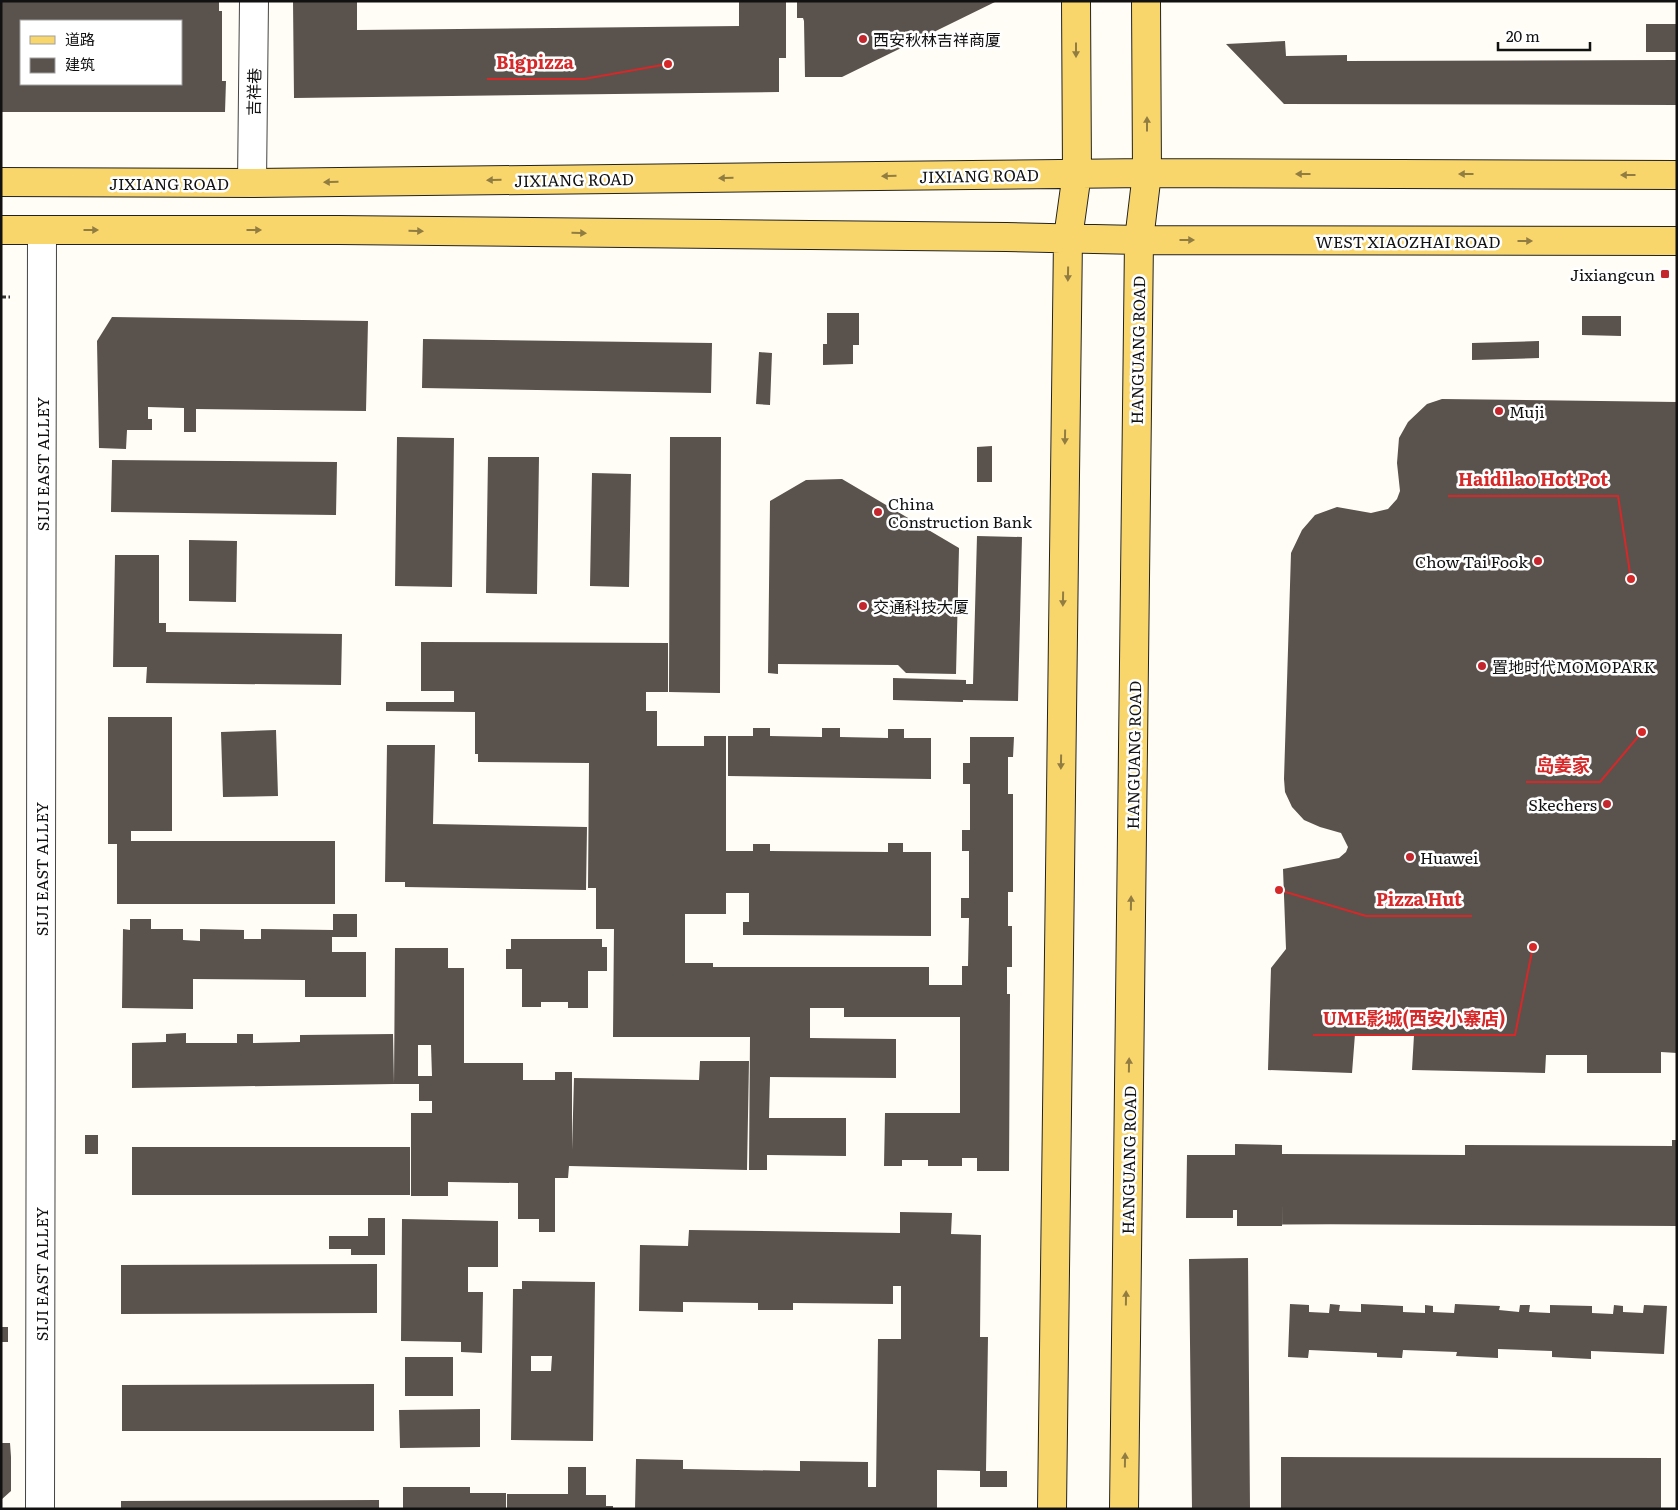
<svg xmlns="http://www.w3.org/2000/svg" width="1678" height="1510" font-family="Literata,'Noto Sans SC',serif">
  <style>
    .building { fill: #5a524d; fill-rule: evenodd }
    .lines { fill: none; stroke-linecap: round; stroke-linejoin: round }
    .minor-casing { stroke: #444; stroke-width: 30 }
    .major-casing { stroke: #222; stroke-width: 30 }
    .path { stroke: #333; stroke-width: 3; stroke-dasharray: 5 2.5; stroke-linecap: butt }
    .minor { stroke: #fff; stroke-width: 28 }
    .major { stroke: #f9d66b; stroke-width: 28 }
    .oneway { fill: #917d42 }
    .poi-dot { fill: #c4262e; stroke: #fff; stroke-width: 2 }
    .labels { text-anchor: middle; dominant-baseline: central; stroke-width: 5; stroke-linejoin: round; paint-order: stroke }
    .poi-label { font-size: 16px; fill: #111; stroke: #fff; text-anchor: start }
    .street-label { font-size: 16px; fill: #111; stroke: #fff }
    .leader { fill: none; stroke: #d62828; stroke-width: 2 }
    .callout-dot { fill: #d62828; stroke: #fff; stroke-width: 2 }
    .callout-label { font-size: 18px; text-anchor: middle; font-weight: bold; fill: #d62828; stroke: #fff; stroke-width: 5; stroke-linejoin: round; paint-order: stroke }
  </style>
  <rect width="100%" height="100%" fill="#fffdf5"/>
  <path class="building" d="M1,1H219V11H222V81H226L225,112H1ZM21,21H181V84H21Z
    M293,1H357V30L739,26V1H786V58H779V92L294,98Z
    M797,1H997L842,77H805L804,21L803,18H797Z
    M1646,24H1677V52H1646Z
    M1285,41L1286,56L1347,55V61L1677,60V105L1284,104L1226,44Z
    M827,313H859V345H853V364L823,365V344H827Z
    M1582,316H1621V336L1582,335Z
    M112,317L368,321L366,411L196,409V432H184V408L148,407V419H152V430H127L126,449L99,448L97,341Z
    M423,339L712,343L711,393L422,388Z
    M1539,341V358L1472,360V343Z
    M759,352L772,353L770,405L756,404Z
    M1442,399L1677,402V1053L1661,1052V1073H1587V1055H1546L1545,1073L1412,1070L1414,1035L1355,1034L1352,1073L1268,1070L1271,968L1286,949L1283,869L1339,858L1346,852L1348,847L1341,833L1320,827L1304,820L1292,807L1285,792L1284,779L1291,553L1302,530L1315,515L1337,507L1371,513L1388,509L1397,499L1400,491L1397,463L1399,438L1408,422L1427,404Z
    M397,437L454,438L452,587L395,586Z
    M670,437H721L720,693L669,692Z
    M992,446V482H977V447Z
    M488,457H539L537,594L486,593Z
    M112,460L337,462L336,515L111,512Z
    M592,473L631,474L629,587L590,586Z
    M842,479L959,548L956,674L906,673L898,665L778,664V674L768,673L770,501L806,480Z
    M977,536L1022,537L1018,701L963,700V702L893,700V678L966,680V684H973Z
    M189,540L237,541L236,602L189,601Z
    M115,555H159V623H166V632L342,634L341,685L146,683L147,667H113Z
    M421,642L668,643V692H646V711H657V746H704V736H726V851H753V844H770V851L888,852V843H903V852H931V936L743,935V922H749V893H726V914H685V963H713V967H929V985H962V966H968L969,918H961V898H969V851H962V830H970V784H963V763H970V737H1014L1013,757H1008V794H1013V892H1008V926H1012V967H1007V994H1010L1009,1171H977V1158H962V1166H928V1160H902V1166H884L885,1113H960V1017H844V1008H810V1038L896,1039V1078L770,1077L769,1118H846V1156L767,1155V1170H749L750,1037H613L614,929H596V888H588L589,763L478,762V754H475V712L386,711V702H454V691H421Z
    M108,717H172V831H131V841H335V904H117V844H108Z
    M753,728H770V736L822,737V728H840V737L888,738V729H904V738H931V779L728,776V736H753Z
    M276,730L278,796L223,797L221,732Z
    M387,745H435L433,824L587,827L586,890L405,887V882H385Z
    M333,914H357V937H332V952H366V997H305V980L193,979V1009L122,1008L123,929L130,930V919H151V929H183V940L200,941V929L244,930V939H261V929L333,930Z
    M511,939H602V947H607V971H588V1008H568V1002H541V1007H522V969H506V949H511Z
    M395,948H448V968H464V1063H523V1080H555V1072H572V1150L574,1078L699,1080L700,1061H749L747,1170L569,1166L568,1178H555V1232H539V1219H518V1183L448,1182V1196H411V1113H432V1101H419V1084H394ZM418,1045H431L432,1076H418Z
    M186,1033V1043H237V1034H253V1043L300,1042V1035L393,1034L394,1084L132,1088V1043L166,1042V1034Z
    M85,1135H98V1154H85Z
    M1672,1140H1677V1226L1282,1224L1283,1201L1282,1226H1237V1210H1233V1218H1186L1187,1155H1235V1144L1282,1145V1154L1465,1155V1145L1672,1146Z
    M132,1147H410V1195H132Z
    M900,1212L952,1213L951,1234L981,1235L980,1337H988L986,1471H1007V1487H980V1471L937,1470V1509H635L636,1459L683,1460V1469L800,1471V1461L868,1462V1487H876L878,1339H901V1286H893V1304L793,1303V1310H758V1303L683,1302V1312L639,1311L640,1245L688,1246L689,1230L900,1233Z
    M368,1218H385V1255H351V1249H329V1236H368Z
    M402,1219L498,1221V1267H468V1292H483L482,1353L461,1352V1342L401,1341Z
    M1248,1258L1250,1509H1192L1189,1259Z
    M377,1264V1313L121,1314V1265Z
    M522,1281L595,1282L593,1441L511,1440L513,1289H522ZM531,1356H552L551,1371H531Z
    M1290,1304L1309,1305V1312L1329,1313L1330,1304L1340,1305L1339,1311L1361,1312V1304L1403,1306V1312L1425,1313V1305L1433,1306V1312L1454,1313L1455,1304L1500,1306L1499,1310L1519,1312L1520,1305H1530L1529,1312L1550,1313V1305L1592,1306V1313L1613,1314L1614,1305L1623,1306V1312L1643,1313L1644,1305L1667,1306L1664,1354L1591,1351V1359L1552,1357V1351L1498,1349V1358L1456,1356L1457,1352L1403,1350L1402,1358L1377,1357V1353L1309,1350L1308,1358L1288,1357Z
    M1,1327H8V1342H1Z
    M405,1357H453V1396H405Z
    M374,1384V1431H122V1385Z
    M480,1409V1447L400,1448L399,1410Z
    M1,1443H10L11,1457V1491L1,1500Z
    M1281,1457L1661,1458V1509H1281Z
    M568,1467H586V1495H606V1506H613V1509H507V1494H568Z
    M403,1487H470V1493H506V1509H403Z
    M379,1500V1509H121V1501Z"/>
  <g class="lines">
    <g class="minor-casing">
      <path id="minor" d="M252,183L254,1
        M40,1509L42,230"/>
    </g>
    <g class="major-casing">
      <path id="major" d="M1,182L252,183L1147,173L1677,175
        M1,230H339L1006,237L1139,240L1677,241
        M1052,1509L1068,238L1077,173L1076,1
        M1124,1509L1139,240L1147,173L1146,1"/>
    </g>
    <path class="path" d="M1,297H10"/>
    <use href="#minor" class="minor"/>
    <use href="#major" class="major"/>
  </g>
  <defs><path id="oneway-solid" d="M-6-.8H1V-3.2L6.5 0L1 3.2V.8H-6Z" transform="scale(1.25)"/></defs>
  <g class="oneway">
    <use href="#oneway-solid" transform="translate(1076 50) rotate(90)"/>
    <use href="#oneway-solid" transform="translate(1147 124) rotate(-90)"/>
    <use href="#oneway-solid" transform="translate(1303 174) rotate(-180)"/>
    <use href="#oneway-solid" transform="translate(1466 174) rotate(-180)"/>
    <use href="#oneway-solid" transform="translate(1628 175) rotate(-180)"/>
    <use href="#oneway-solid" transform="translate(889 176) rotate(179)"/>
    <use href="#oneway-solid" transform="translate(726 178) rotate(179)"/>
    <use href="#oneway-solid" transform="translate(494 180) rotate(179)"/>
    <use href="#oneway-solid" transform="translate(331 182) rotate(179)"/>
    <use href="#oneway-solid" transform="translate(91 230)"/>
    <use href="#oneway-solid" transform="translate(254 230)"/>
    <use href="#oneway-solid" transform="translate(416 231) rotate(1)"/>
    <use href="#oneway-solid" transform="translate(579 233) rotate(1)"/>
    <use href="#oneway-solid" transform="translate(1187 240)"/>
    <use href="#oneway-solid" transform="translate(1525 241)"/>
    <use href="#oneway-solid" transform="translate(1068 274) rotate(91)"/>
    <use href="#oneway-solid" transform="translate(1065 437) rotate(91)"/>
    <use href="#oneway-solid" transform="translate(1063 599) rotate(91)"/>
    <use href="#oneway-solid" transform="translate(1061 762) rotate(91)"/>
    <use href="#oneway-solid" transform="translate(1131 903) rotate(-89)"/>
    <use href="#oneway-solid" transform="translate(1129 1065) rotate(-89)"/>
    <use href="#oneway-solid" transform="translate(1126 1298) rotate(-89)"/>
    <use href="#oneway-solid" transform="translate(1125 1460) rotate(-89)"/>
  </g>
  <g class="poi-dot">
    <circle cx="863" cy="39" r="5"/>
    <rect x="1660" y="269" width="10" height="10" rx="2.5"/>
    <circle cx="1499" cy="411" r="5"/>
    <circle cx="878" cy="512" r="5"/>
    <circle cx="1538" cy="561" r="5"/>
    <circle cx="863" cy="606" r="5"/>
    <circle cx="1482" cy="666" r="5"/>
    <circle cx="1607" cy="804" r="5"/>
    <circle cx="1410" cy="857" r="5"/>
  </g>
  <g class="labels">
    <g class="poi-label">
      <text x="873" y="39">西安秋林吉祥商厦</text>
      <text x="1655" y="274" text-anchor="end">Jixiangcun</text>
      <text x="1509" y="411">Muji</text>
      <text x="888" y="503">China<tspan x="888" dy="18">Construction Bank</tspan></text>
      <text x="1528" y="561" text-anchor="end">Chow Tai Fook</text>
      <text x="873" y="606">交通科技大厦</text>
      <text x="1492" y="666">置地时代MOMOPARK</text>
      <text x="1597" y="804" text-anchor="end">Skechers</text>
      <text x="1420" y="857">Huawei</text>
    </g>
    <g class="street-label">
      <text transform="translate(253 92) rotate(-89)">吉祥巷</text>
      <text transform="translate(979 175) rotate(-1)">JIXIANG ROAD</text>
      <text transform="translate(574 179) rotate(-1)">JIXIANG ROAD</text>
      <text x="169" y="183">JIXIANG ROAD</text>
      <text x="1408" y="241">WEST XIAOZHAI ROAD</text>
      <text transform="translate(1137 350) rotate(-89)">HANGUANG ROAD</text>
      <text transform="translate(42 464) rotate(-90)">SIJI EAST ALLEY</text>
      <text transform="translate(1133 755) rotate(-89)">HANGUANG ROAD</text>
      <text transform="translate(41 869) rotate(-90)">SIJI EAST ALLEY</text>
      <text transform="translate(1128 1160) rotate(-89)">HANGUANG ROAD</text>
      <text transform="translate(41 1274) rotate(-90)">SIJI EAST ALLEY</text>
    </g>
  </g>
  <path class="leader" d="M668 64L584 79H487M1631 579L1618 496H1448M1642 732L1600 782H1526M1279 890L1366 916H1472M1533 947L1515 1035H1313"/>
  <g class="callout-dot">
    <circle cx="668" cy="64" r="5"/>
    <circle cx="1631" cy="579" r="5"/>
    <circle cx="1642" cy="732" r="5"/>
    <circle cx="1279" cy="890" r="5"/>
    <circle cx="1533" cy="947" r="5"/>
  </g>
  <g class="callout-label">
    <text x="535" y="69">Bigpizza</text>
    <text x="1533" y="486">Haidilao Hot Pot</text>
    <text x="1563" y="772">岛姜家</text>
    <text x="1419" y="906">Pizza Hut</text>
    <text x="1414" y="1025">UME影城(西安小寨店)</text>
  </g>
  <rect width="1678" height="1510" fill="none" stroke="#111111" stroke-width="5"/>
  <rect x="20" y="20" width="162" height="65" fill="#ffffff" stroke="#a0a0a0"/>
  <rect x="30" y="36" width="25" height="8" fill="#f9d66b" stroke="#a0a0a0"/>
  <text x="65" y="45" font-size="15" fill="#111111">道路</text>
  <rect x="30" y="58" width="25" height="15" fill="#5a524d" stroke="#a0a0a0"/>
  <text x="65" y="70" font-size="15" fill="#111111">建筑</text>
  <path d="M1498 42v8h92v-8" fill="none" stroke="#111111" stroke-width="2.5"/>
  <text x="1506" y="42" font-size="15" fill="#111111" stroke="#ffffff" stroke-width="4" paint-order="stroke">20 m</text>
</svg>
